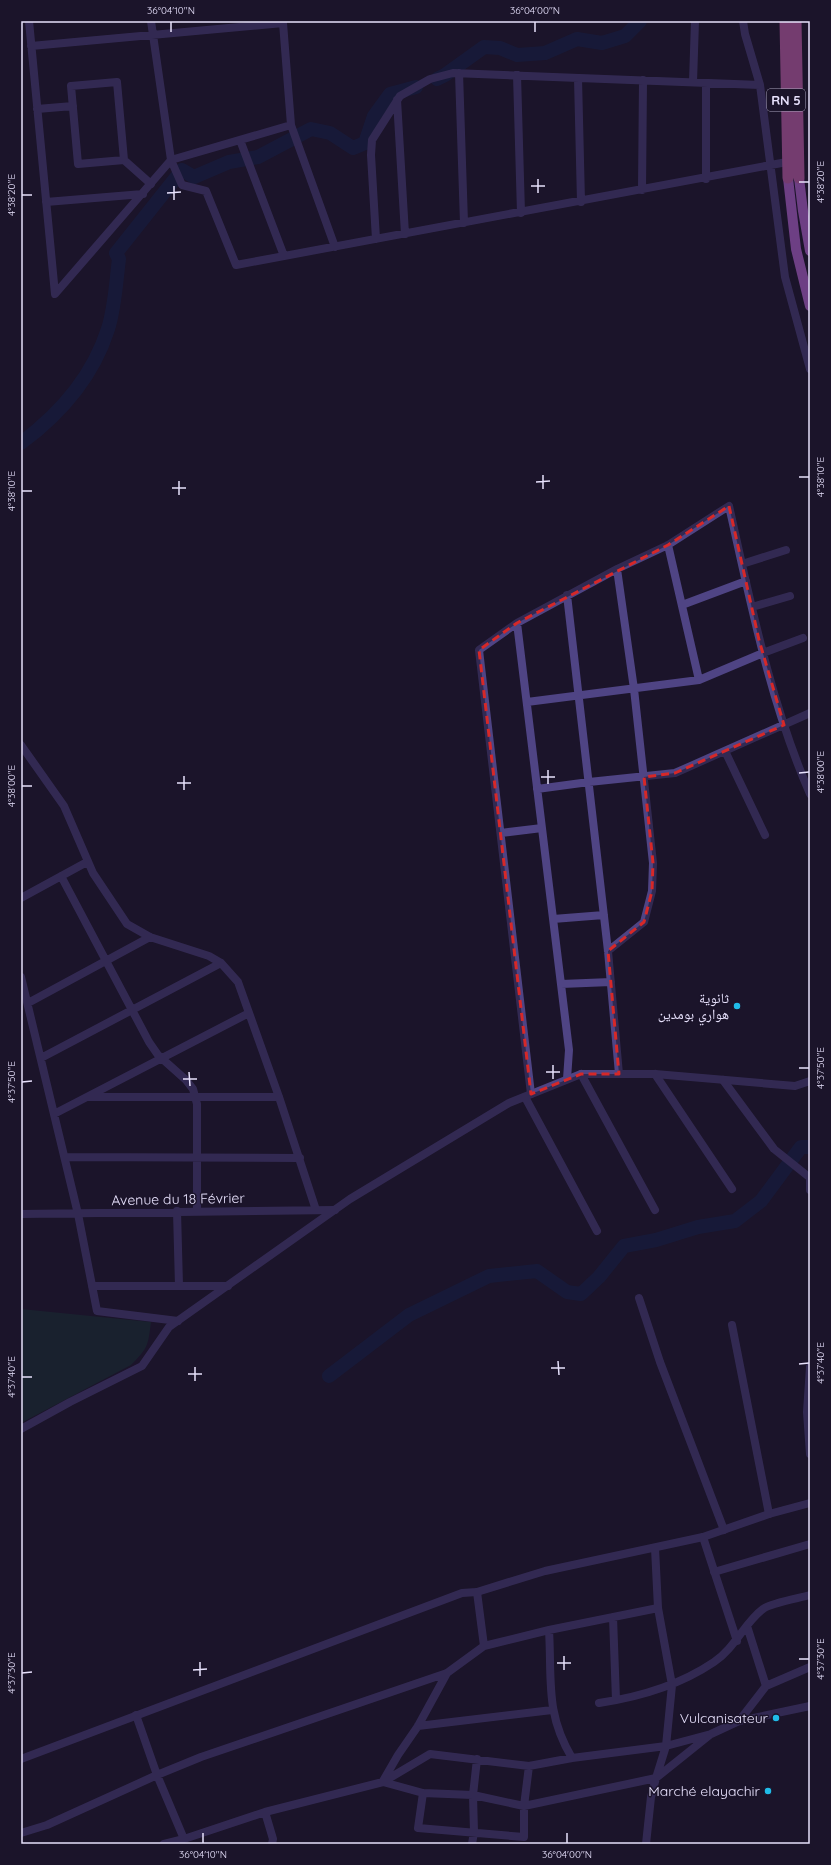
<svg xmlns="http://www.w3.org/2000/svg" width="831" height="1865" font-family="Quicksand,'Noto Naskh Arabic',sans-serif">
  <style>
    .green { fill: #183134 }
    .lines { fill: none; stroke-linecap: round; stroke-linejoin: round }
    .river { stroke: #132149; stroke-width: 14 }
    .minor { stroke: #4f4484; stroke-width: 8 }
    .tertiary { stroke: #4f4484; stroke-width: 8 }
    .primary { stroke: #d173f1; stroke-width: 10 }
    .trunk { stroke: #e06ec4; stroke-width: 11 }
    .marked { fill: none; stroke: #d62828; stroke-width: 3; stroke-dasharray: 8 5; stroke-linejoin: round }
    .ticks { fill: none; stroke: #e7e1fc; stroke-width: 1.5 }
    .poi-dot { fill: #20bce8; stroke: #1b142a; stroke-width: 1.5 }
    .labels { text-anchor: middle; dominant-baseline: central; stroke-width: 3; stroke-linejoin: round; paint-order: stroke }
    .shield { fill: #1b142a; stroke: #aaa4bd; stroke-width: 1 }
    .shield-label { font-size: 13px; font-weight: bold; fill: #e7e1fc }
    .poi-label { font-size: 14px; fill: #e7e1fc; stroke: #1b142a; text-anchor: end }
    .street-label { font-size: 14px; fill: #e7e1fc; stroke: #1b142a }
    .neatline { fill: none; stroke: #e7e1fc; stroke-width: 1.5 }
    .ticks-label { font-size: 10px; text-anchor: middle; fill: #e7e1fc }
  </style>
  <rect width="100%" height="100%" fill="#1b142a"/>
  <path class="green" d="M21,1309L151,1322C148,1346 148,1348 131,1365L21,1423Z"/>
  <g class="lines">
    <path class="river" d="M437,79L445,75L484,47L500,48L517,55L545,53L577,39L602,43L625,36L640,21
      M21,443C60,414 93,376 108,329C115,307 116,282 119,259L116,253L182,170L194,177L229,162L258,157L311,129L330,133L353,148L365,143L374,116L390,94L416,87
      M329,1376L409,1315L489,1276L537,1271L567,1292L581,1294L599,1277L624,1246L656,1240L698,1227L735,1221L761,1201L801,1147H810"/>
    <path class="minor" d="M29,21L55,294L171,160L291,125L283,23
      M151,21L171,160L182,185L206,191L236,265L787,162
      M743,21L745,34L760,85L785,277L810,369
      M31,46L283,23L282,21
      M459,73L464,223
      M517,75L521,213
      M578,78L581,202
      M117,82L124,160L78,164L71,86Z
      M693,82L695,21
      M397,100L405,234
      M37,109L73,106
      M291,125L335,247
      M240,140L284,256
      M124,160L151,184
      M706,179V83
      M642,190L643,80
      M46,202L143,194
      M376,239L371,155L372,140L400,96L430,79L453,73L760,85
      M668,545L699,680
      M742,564L786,550
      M617,569L668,545L729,506C751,604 770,702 810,794
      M567,595L608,951L619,1074
      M682,605L746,581
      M752,607L790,596
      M517,623L479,650L531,1094
      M527,702L699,680L763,653L803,638
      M21,745L64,806L93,873L127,924L150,937L209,956L221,963L238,982L279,1097L316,1210
      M725,751L765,835
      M537,789L589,782L675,773L810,713
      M501,833L542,828
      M61,876L149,1042L158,1055L186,1080L193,1089L197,1104V1211
      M21,898L87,862
      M553,919L604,915
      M21,977L78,1214L97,1311L178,1321
      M561,984L611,982
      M28,1003L150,937
      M41,1058L221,963
      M581,1074L655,1210
      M655,1074L732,1189
      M567,1079L569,1050L517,623L617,569L634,689L653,863L652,891L644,922L608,951
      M723,1080L774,1149L809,1177
      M89,1097H279
      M525,1097L597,1231
      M54,1114L249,1013
      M65,1157L300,1158
      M810,1177V1190
      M177,1211L179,1286
      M21,1214L335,1210
      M92,1286H228
      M639,1298L660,1362L724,1530
      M732,1325L769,1514
      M810,1367L807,1412L810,1454
      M703,1537L737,1641
      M714,1572L810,1544
      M613,1617L616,1700
      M747,1626L766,1686
      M549,1630C552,1680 545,1713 572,1758
      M484,1646L549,1630L658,1608L655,1548
      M599,1703C640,1697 680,1685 714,1662C735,1648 745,1622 763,1609C770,1603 800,1598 810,1595
      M136,1715L157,1775L184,1839
      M739,1721L766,1686L810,1667
      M418,1726L552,1710
      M383,1781L398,1755L418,1726L447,1673
      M383,1782L430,1754L529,1766L572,1758L666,1746L711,1734
      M423,1793L418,1828L524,1837V1806L529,1766
      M265,1812L273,1839L272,1844
      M21,1833L47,1825L157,1775L201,1757L447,1673L484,1646L477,1592
      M164,1844L184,1839L265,1812L383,1782L423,1793L473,1795L524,1806L656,1778L666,1746L672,1685L658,1608
      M472,1844L474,1832L473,1795L477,1759
      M646,1844L651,1797L656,1778L711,1734L739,1721L810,1706"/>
    <path class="tertiary" d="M21,1429L70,1402L142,1366L169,1327L350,1199L509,1103L581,1074H655L795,1086L810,1081
      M21,1759L462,1593L477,1592L545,1571L703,1537L769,1514L810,1503"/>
    <path class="primary" d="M788,178L796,249L810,306
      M799,178L803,211L810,251"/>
    <path class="trunk" d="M785,21L788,178
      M796,21L799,178"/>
  </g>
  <path d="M0 0H831V1865H0ZM729,506L759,640L784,725L675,773L644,777L653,863L652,891L644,922L608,951L619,1074H581L531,1094L479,650L517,623L668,545Z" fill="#1b142a" fill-opacity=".55" fill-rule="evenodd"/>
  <path class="marked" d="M729,506L759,640L784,725L675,773L644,777L653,863L652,891L644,922L608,951L619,1074H581L531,1094L479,650L517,623L668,545Z"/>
  <path class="ticks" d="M171,22V32M535,22V32M538,179V193M799,182H809M174,186V200M531,186H545M167,193L181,192M22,195H32M543,475V489M799,477H809M179,481V495M536,482L550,481M172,488H186M22,491H32M548,770V784M799,773L809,772M184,776V790M541,777H555M177,783H191M22,786H32M553,1065V1079M799,1068H809M189,1072L190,1086M546,1072H560M183,1079H197M22,1082L32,1081M558,1361L559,1375M799,1364L809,1363M195,1367V1381M551,1368H565M188,1374H202M22,1377H32M564,1656V1670M799,1659H809M200,1662V1676M557,1663H571M193,1670L207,1669M22,1673L32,1672M203,1833V1843M567,1833V1843"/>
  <g class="poi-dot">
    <circle cx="737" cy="1006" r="4"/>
    <circle cx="776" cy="1718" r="4"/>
    <circle cx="768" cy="1791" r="4"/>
  </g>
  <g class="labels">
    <rect class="shield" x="767" y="89" width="38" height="22" rx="3"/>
    <g class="shield-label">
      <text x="786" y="100">RN 5</text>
    </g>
    <g class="poi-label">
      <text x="729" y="998">ثانوية<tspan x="729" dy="16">هواري بومدين</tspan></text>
      <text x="768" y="1718">Vulcanisateur</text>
      <text x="760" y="1791">Marché elayachir</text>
    </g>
    <g class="street-label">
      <text transform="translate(178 1199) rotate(-1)">Avenue du 18 Février</text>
    </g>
  </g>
  <rect width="831" height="1865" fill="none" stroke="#1b142a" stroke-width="44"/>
  <rect x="22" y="22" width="787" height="1821" class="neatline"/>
  <g class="ticks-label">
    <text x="171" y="14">36°04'10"N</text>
    <text x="535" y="14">36°04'00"N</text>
    <text transform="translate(820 182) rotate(-90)" y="4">4°38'20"E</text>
    <text transform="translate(11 195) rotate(-90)" y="4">4°38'20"E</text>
    <text transform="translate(820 477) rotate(-90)" y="4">4°38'10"E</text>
    <text transform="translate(11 491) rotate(-90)" y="4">4°38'10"E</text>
    <text transform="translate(820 772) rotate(-90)" y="4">4°38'00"E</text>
    <text transform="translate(11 786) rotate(-90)" y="4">4°38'00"E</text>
    <text transform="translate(820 1068) rotate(-90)" y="4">4°37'50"E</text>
    <text transform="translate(11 1082) rotate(-90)" y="4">4°37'50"E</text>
    <text transform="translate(820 1363) rotate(-90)" y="4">4°37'40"E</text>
    <text transform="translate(11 1377) rotate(-90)" y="4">4°37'40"E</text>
    <text transform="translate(820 1659) rotate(-90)" y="4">4°37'30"E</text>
    <text transform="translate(11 1673) rotate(-90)" y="4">4°37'30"E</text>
    <text x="203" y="1858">36°04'10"N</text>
    <text x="567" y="1858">36°04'00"N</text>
  </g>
</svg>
